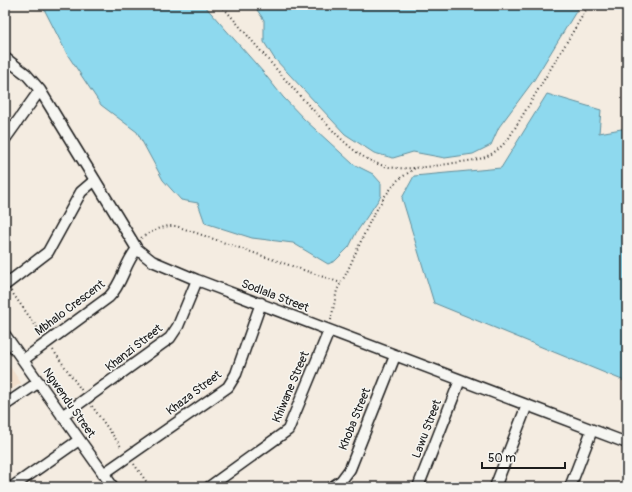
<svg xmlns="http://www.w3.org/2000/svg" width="632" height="492" font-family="Pangolin,sans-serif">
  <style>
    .built { fill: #f2dfcc }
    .water { fill: #8ed9ee; stroke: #608d9a }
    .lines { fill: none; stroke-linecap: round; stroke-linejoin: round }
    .street-casing { stroke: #1c1c1c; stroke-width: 13 }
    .path { stroke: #1c1c1c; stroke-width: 2; stroke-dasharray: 1 3; stroke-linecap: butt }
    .street { stroke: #f6f6f2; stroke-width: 10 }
    .labels { text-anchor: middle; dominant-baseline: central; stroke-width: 3; stroke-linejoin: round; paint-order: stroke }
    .street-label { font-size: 12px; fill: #1c1c1c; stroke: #f6f6f2 }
  </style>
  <rect width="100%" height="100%" fill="#f4ece1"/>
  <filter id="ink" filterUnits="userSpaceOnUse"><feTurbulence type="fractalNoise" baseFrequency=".025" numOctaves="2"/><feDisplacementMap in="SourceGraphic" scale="8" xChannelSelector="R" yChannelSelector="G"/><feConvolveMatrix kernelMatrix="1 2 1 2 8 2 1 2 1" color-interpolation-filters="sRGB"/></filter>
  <g filter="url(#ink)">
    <path class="built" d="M5,359L21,383L5,394Z"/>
    <path class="water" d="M42,5H204L263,72L283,97L304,119L353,164L373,174L381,183V196L356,233L349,247L335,261L328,264L293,243L252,238L205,223L198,203L181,200L163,180L137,132L101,105L67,54Z
      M244,5H580L534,80L499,127L491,145L473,154L445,158L413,152L393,158L374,153L345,134L274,58L264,42V20L255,7Z
      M547,94L601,110L599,133L627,128V382L434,303L402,198L414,176L501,168Z"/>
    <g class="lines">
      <g class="street-casing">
        <path id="street" d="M5,58L26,74L40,90L137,249L152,261L197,280L627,443
          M5,139L40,90
          M5,285L48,252L81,192L95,180
          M5,335L113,487
          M23,360L109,297C123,283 124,264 137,249
          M5,405L39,382
          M62,416L170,338L178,326L197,280
          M103,474L228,387L236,374L261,303
          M12,487L79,440
          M209,487L288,430L329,331
          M332,487L341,481L350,469L395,356
          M418,487L460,380
          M495,487L527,405
          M570,487L592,430"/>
      </g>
      <path class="path" d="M221,5C255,43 286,83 322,119C338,136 356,156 378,164C399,172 426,167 448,164C477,159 489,162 509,138L589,5
        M141,238C153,231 163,225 176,226L341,283
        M11,291L41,333
        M331,320L337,290L347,272L371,219L385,196L398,180L415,168
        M53,350L82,391
        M92,406L122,448
        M134,464L150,487"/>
      <use href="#street" class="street"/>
    </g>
  </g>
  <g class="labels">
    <g class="street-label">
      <text transform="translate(275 296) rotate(21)">Sodlala Street</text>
      <text transform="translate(70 308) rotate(-37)">Mbhalo Crescent</text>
      <text transform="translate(134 348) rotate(-38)">Khanzi Street</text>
      <text transform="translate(291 387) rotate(-67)">Khiwane Street</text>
      <text transform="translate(194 393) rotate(-37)">Khaza Street</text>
      <text transform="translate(69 403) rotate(55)">Ngwendu Street</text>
      <text transform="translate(355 419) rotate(-68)">Khoba Street</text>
      <text transform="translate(427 429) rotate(-69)">Lawu Street</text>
    </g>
  </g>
  <rect width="632" height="492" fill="none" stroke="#f6f6f2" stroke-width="20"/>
  <rect x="10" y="10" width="612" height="472" fill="none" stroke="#1c1c1c" stroke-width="1.5" filter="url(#ink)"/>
  <path d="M482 462v6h83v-6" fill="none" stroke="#1c1c1c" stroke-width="2"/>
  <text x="488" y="462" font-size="12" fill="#1c1c1c" stroke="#f6f6f2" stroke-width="3" paint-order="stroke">50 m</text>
</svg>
